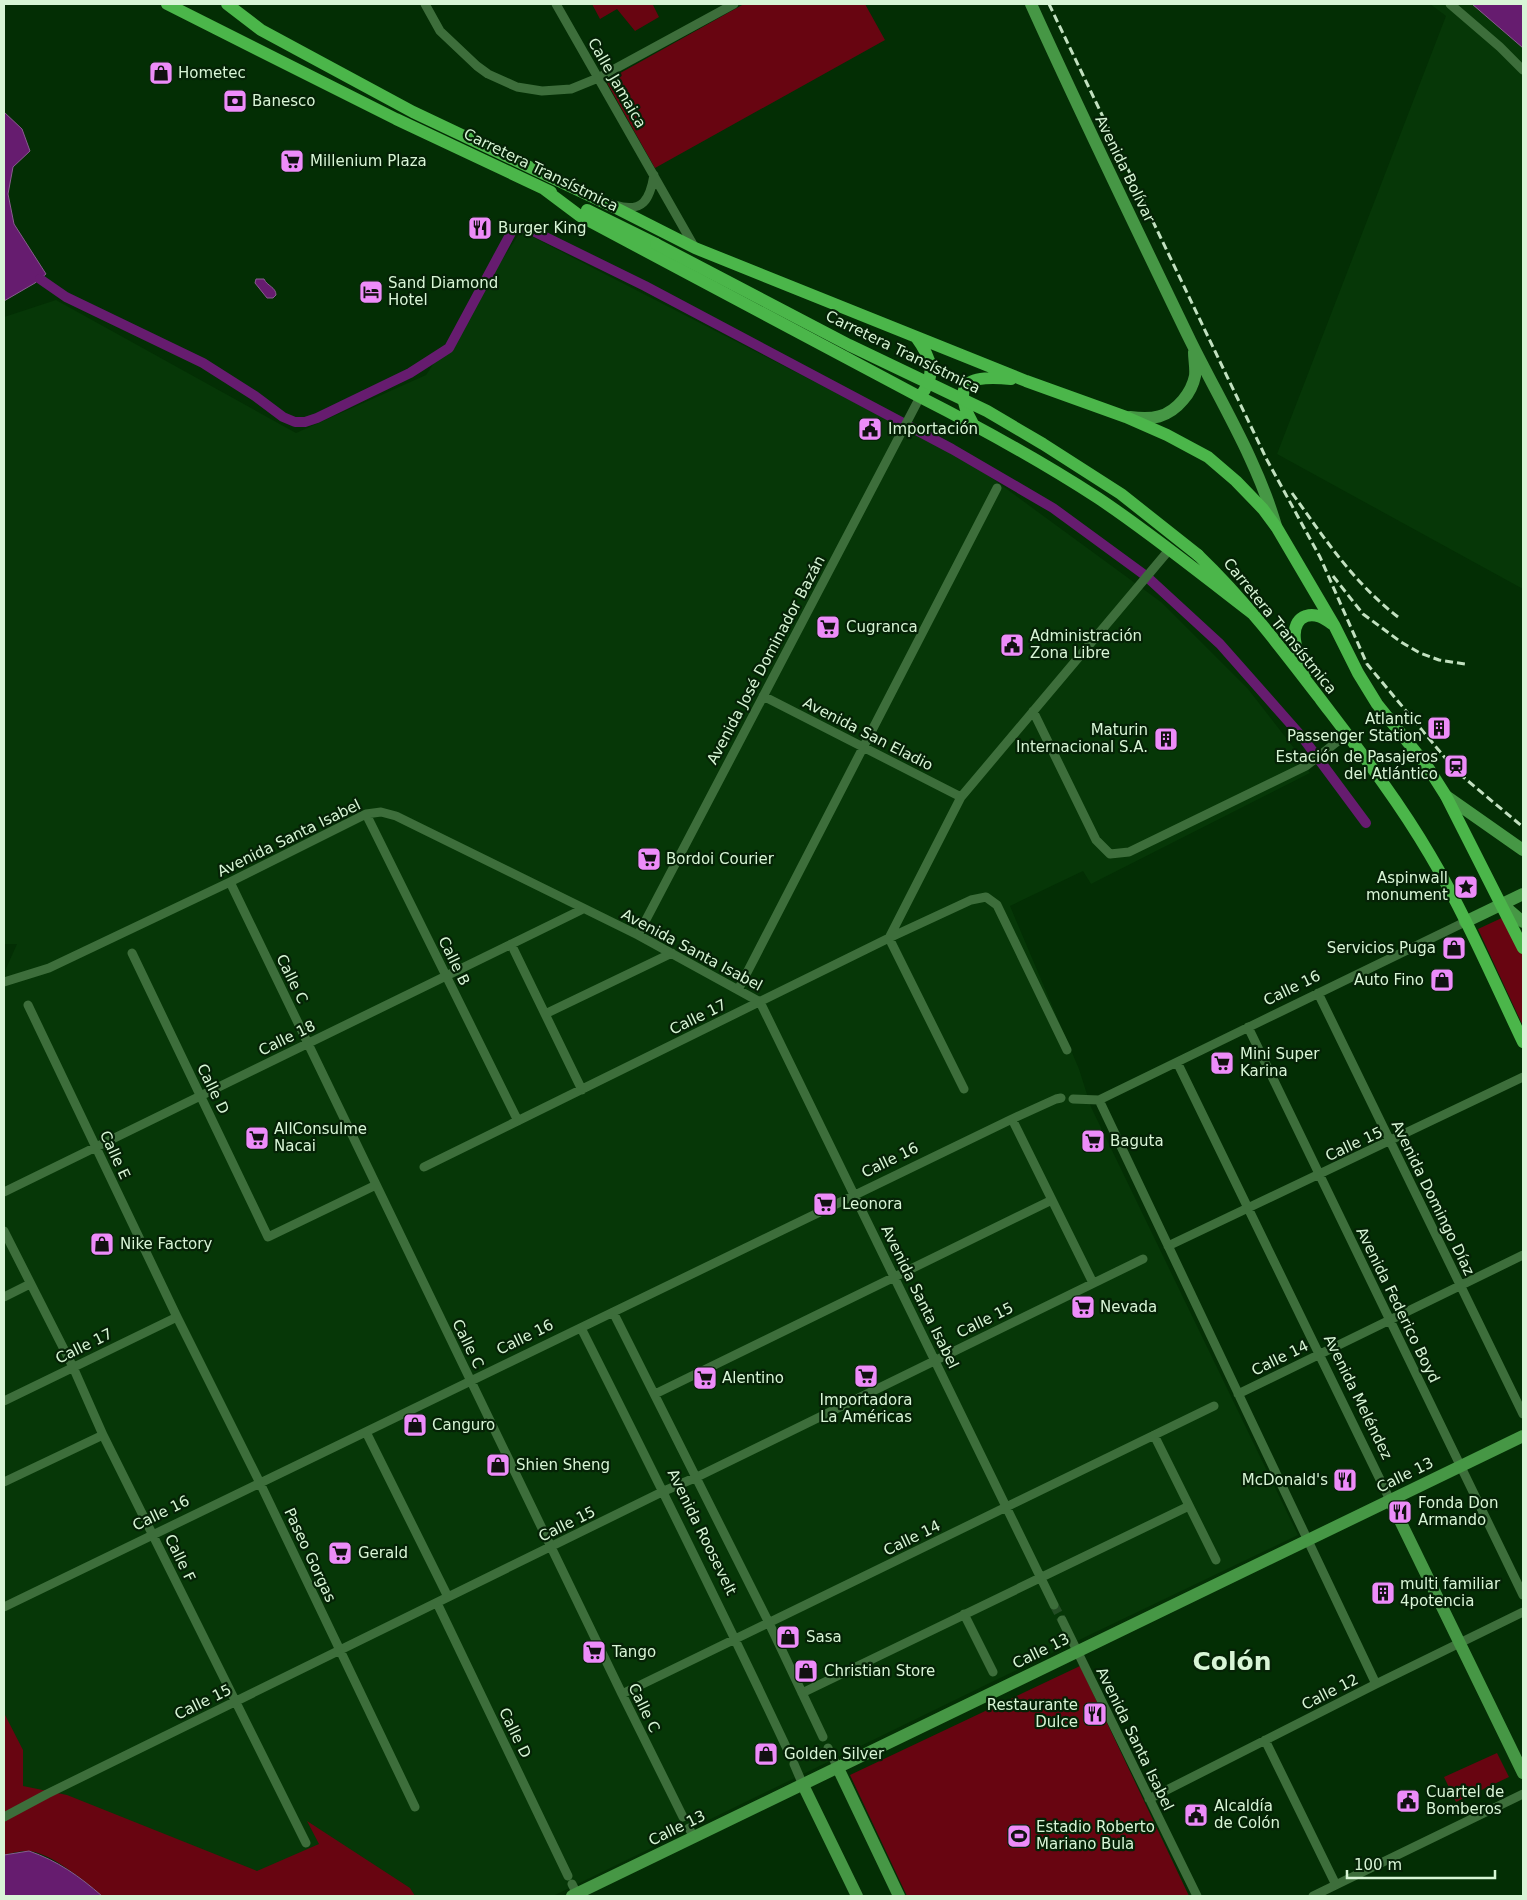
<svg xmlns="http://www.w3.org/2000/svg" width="1527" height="1900" font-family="'DejaVu Sans',sans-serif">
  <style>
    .built { fill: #063707 }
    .green { fill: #680511 }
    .water { fill: #661c6f; stroke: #885d8e }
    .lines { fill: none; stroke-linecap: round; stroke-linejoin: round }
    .canal { stroke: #661c6f; stroke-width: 10 }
    .street-tunnel { stroke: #234c24; stroke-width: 9; stroke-dasharray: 9 4.5; stroke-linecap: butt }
    .street { stroke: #3d6e3b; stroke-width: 9 }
    .secondary { stroke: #469745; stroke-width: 12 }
    .primary { stroke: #4bb64a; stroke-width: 12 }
    .rail { stroke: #c2e1c0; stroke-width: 3; stroke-dasharray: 8 4; stroke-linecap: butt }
    .primary-bridge { stroke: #4bb64a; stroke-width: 12 }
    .labels { text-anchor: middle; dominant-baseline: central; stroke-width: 4.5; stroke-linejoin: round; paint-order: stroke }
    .poi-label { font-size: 15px; fill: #d8f5d6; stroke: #052206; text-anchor: start }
    .street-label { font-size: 15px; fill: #d8f5d6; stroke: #052206 }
    .town-label { font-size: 25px; font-weight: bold; fill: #d8f5d6; stroke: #052206 }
  </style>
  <rect width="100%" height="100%" fill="#032e04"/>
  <path class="built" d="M1430,4H1472L1523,48V589L1277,454L1446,16Z
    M521,231L967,460L1161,602L1248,689L1297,752L1310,773L1091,884L1083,871L1010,906L1079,1069L1091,1107L1298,1535L998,1679L553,1896H210L4,1831V973L17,944H4V317L56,300L296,433L426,375Z"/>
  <path class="green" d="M592,4H655L653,5L659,17L635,31L617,9L600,19Z
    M744,4H865L885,40L655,168L606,81Z
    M1506,916L1523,952V1026L1478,929Z
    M1080,1666L1189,1896H907L850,1775Z
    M4,1713L23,1750V1786L67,1795L257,1871L319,1844L307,1821L410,1888L415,1896H102C86,1882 49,1851 27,1851C20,1851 11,1853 4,1855Z
    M1497,1753L1509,1777L1456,1802L1444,1777Z"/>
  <path class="water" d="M1472,4H1523V48Z
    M4,112L22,129L30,151L13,167L8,194L14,224L46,274L35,283L4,301Z
    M256,279H264C267,286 276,287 276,295L273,298H267L255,283Z
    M29,1851C58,1861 79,1876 102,1896H4V1855Z"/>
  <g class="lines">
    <path class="canal" d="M40,279L66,297L203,363L255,396L283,417L295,422H305L317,418L410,373L449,348L512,231L519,227L527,228L645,286L952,449L1053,508L1146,576L1220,644L1303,738L1366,823"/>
    <path class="street-tunnel" d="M1054,1605L1062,1620"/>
    <path class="street" d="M425,4L440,31L477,66L488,74L517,87L542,91L571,89L598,78L734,4
      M556,4L695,248
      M1450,4L1500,47L1523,70
      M615,205C643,214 650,199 654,175
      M763,696L961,797
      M1033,711L1096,840L1110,854L1129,852L1306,766L1347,734
      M366,814L518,1121
      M230,882L622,1694L683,1817
      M638,935L920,397
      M511,944L582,1090
      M132,953L268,1237L376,1185
      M4,982L49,968L230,882L366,814L381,812L396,816L638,935L760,1002L1054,1605
      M738,990L997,488
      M1318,993L1523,1414
      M28,1005L177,1317L260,1483L415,1807
      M545,1014L672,953
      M1248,1027L1523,1595
      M1177,1062L1390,1500
      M964,1089L889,938L961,797L1169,550
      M1073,1099L1099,1100L1465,922
      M1099,1100L1376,1684
      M1012,1119L1093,1283
      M424,1167L889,938L971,900L986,897L997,905L1067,1050
      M4,1192L583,909
      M4,1231L73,1367L103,1435L306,1843
      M1168,1246L1523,1077
      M4,1297L30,1284
      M613,1312L769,1623L823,1737
      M581,1328C652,1469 722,1610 789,1753
      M655,1394L1052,1200
      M1238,1394L1523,1255
      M4,1401L177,1317
      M366,1432L448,1597
      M1154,1435L1216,1560
      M4,1482L103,1435
      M437,1603L568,1876
      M4,1607L1012,1119L1056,1099L1061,1098
      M964,1614L993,1672
      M1062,1620L1197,1896
      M802,1693L1189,1506
      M622,1694L1214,1406
      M1265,1740L1336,1885
      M828,1748L838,1768
      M794,1764L803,1785
      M1149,1799L1376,1684L1523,1612
      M4,1817L47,1794L664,1491L697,1477L1143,1259
      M689,1828L694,1838
      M572,1884L577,1894
      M1313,1896L1523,1794"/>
    <path class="secondary" d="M1031,4C1082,117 1136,228 1190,340C1220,401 1257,460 1276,526
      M1130,417C1152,420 1168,418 1183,400C1189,393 1193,386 1195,376C1196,368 1194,360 1194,352
      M1446,796L1523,850
      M1502,904L1523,922
      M1465,922L1523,894
      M1390,1500L1523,1773
      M838,1768L899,1896
      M803,1785L857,1896
      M572,1896L1523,1436"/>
    <path class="primary" d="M167,4L396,119L551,192
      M227,4L261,30L413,112L616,208L695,248L1026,381L1126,417L1167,435L1208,457L1236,481L1263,509L1277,528L1334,625L1358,673L1377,704L1427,766L1446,796L1523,948
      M544,189L580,216L920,397C981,428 1041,461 1098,498C1152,534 1202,575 1253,614
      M587,210L656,244
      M916,337C932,359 937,374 920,397
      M973,424C949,381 971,375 1011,379
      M1198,555C1244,599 1282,649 1321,700C1359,750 1398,800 1430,855C1465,914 1493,979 1523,1042
      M1305,674C1300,660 1284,624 1306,616C1316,613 1324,618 1332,624"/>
    <path class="rail" d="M1049,4L1267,460L1320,557L1367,664L1456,771L1523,827
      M1292,493C1325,539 1353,582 1398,617
      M1333,576L1363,614L1401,642L1420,653L1439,660L1465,664"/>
    <path class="primary-bridge" d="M656,244L849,345L987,411L1043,444L1121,494L1198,555"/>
  </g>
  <defs>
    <g id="shop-square" transform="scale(1.25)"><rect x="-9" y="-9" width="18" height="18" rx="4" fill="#ed8cf9" stroke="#052206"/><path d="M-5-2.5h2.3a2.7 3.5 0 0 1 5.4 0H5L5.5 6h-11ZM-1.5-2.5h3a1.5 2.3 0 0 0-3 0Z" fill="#111"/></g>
    <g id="bank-square" transform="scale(1.25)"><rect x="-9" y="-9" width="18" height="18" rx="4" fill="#ed8cf9" stroke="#052206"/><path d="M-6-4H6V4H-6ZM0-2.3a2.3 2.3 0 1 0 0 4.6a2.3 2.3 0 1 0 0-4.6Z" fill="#111"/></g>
    <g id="supermarket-square" transform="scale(1.25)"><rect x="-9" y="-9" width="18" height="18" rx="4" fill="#ed8cf9" stroke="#052206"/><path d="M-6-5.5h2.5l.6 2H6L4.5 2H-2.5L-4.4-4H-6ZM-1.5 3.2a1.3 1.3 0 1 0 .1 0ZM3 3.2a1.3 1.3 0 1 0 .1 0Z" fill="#111"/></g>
    <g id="restaurant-square" transform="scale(1.25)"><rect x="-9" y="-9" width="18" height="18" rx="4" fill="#ed8cf9" stroke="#052206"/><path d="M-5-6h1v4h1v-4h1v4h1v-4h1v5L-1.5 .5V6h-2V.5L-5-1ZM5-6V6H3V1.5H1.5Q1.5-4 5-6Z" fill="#111"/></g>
    <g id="hotel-square" transform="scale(1.25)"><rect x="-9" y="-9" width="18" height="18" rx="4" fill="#ed8cf9" stroke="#052206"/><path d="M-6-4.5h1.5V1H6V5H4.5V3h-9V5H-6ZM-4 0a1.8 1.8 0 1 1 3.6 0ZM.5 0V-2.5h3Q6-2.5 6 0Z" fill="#111"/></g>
    <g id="civic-square" transform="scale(1.25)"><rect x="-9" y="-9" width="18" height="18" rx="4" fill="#ed8cf9" stroke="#052206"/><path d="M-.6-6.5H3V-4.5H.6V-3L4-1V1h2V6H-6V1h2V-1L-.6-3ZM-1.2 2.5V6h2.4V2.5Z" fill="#111"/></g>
    <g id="building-square" transform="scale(1.25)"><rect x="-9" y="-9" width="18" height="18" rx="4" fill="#ed8cf9" stroke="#052206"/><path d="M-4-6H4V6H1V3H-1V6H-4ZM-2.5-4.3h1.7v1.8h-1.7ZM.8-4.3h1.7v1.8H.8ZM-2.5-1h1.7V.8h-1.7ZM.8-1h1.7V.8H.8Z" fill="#111"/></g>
    <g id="station-square" transform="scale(1.25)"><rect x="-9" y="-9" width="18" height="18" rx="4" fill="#ed8cf9" stroke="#052206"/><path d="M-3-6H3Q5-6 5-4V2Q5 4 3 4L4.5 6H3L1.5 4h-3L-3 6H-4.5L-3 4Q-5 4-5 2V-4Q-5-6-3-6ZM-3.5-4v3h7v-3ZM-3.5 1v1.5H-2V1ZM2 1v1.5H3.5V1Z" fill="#111"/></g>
    <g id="sight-square" transform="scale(1.25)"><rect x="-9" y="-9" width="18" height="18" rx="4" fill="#ed8cf9" stroke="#052206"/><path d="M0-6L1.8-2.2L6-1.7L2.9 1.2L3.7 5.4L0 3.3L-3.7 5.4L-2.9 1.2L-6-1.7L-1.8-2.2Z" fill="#111"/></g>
    <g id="stadium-square" transform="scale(1.25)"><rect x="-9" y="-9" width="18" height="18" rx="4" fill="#ed8cf9" stroke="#052206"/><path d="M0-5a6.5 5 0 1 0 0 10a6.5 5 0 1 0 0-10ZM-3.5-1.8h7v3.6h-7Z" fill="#111"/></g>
  </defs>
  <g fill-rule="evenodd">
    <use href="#shop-square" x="161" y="73"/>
    <use href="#bank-square" x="235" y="101"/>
    <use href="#supermarket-square" x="292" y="161"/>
    <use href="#restaurant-square" x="480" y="228"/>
    <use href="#hotel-square" x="371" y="292"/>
    <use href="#civic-square" x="870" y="429"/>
    <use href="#supermarket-square" x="828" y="627"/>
    <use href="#civic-square" x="1012" y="645"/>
    <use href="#building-square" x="1439" y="728"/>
    <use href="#building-square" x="1166" y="739"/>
    <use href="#station-square" x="1456" y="766"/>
    <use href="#supermarket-square" x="649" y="859"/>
    <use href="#sight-square" x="1466" y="887"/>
    <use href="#shop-square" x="1454" y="948"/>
    <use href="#shop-square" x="1442" y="980"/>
    <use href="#supermarket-square" x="1222" y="1063"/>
    <use href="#supermarket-square" x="257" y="1138"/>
    <use href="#supermarket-square" x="1093" y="1141"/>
    <use href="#supermarket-square" x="825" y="1204"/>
    <use href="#shop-square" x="102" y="1244"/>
    <use href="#supermarket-square" x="1083" y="1307"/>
    <use href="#supermarket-square" x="866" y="1376"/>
    <use href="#supermarket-square" x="705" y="1378"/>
    <use href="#shop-square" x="415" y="1425"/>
    <use href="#shop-square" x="498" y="1465"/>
    <use href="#restaurant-square" x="1345" y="1480"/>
    <use href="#restaurant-square" x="1400" y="1512"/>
    <use href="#supermarket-square" x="340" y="1553"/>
    <use href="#building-square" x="1383" y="1593"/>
    <use href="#shop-square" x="788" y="1637"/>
    <use href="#supermarket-square" x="594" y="1652"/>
    <use href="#shop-square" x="806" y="1671"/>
    <use href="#restaurant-square" x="1095" y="1714"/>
    <use href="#shop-square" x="766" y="1754"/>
    <use href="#civic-square" x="1408" y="1801"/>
    <use href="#civic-square" x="1196" y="1815"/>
    <use href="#stadium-square" x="1019" y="1836"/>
  </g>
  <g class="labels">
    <g class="poi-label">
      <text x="178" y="73">Hometec</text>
      <text x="252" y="101">Banesco</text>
      <text x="310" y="161">Millenium Plaza</text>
      <text x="498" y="228">Burger King</text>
      <text x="388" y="283">Sand Diamond<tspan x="388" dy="17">Hotel</tspan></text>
      <text x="888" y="429">Importación</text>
      <text x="846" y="627">Cugranca</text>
      <text x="1030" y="636">Administración<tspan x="1030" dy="17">Zona Libre</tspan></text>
      <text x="1422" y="719" text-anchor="end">Atlantic<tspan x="1422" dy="17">Passenger Station</tspan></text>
      <text x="1148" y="730" text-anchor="end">Maturin<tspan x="1148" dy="17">Internacional S.A.</tspan></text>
      <text x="1438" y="757" text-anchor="end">Estación de Pasajeros<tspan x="1438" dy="17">del Atlántico</tspan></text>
      <text x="666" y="859">Bordoi Courier</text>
      <text x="1448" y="878" text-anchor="end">Aspinwall<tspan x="1448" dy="17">monument</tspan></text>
      <text x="1436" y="948" text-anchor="end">Servicios Puga</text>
      <text x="1424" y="980" text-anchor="end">Auto Fino</text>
      <text x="1240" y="1054">Mini Super<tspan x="1240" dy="17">Karina</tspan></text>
      <text x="274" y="1129">AllConsulme<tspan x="274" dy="17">Nacai</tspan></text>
      <text x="1110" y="1141">Baguta</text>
      <text x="842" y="1204">Leonora</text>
      <text x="120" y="1244">Nike Factory</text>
      <text x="1100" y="1307">Nevada</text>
      <text x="722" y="1378">Alentino</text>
      <text x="866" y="1400" text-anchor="middle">Importadora<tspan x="866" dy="17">La Américas</tspan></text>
      <text x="432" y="1425">Canguro</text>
      <text x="516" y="1465">Shien Sheng</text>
      <text x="1328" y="1480" text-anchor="end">McDonald's</text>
      <text x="1418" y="1503">Fonda Don<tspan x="1418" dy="17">Armando</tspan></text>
      <text x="358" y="1553">Gerald</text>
      <text x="1400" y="1584">multi familiar<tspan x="1400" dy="17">4potencia</tspan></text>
      <text x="806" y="1637">Sasa</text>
      <text x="612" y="1652">Tango</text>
      <text x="824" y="1671">Christian Store</text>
      <text x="1078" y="1705" text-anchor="end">Restaurante<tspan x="1078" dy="17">Dulce</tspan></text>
      <text x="784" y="1754">Golden Silver</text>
      <text x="1426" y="1792">Cuartel de<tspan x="1426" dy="17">Bomberos</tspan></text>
      <text x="1214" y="1806">Alcaldía<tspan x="1214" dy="17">de Colón</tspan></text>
      <text x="1036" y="1827">Estadio Roberto<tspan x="1036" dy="17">Mariano Bula</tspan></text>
    </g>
    <g class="street-label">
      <text transform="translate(617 83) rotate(60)">Calle Jamaica</text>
      <text transform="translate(1125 169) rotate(64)">Avenida Bolívar</text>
      <text transform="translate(541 170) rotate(26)">Carretera Transístmica</text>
      <text transform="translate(903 352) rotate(26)">Carretera Transístmica</text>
      <text transform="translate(1280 626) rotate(51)">Carretera Transístmica</text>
      <text transform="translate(766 660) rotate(-62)">Avenida José Dominador Bazán</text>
      <text transform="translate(868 734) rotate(27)">Avenida San Eladio</text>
      <text transform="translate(289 838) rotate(-26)">Avenida Santa Isabel</text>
      <text transform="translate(692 950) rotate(28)">Avenida Santa Isabel</text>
      <text transform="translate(454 961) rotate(64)">Calle B</text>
      <text transform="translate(292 979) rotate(64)">Calle C</text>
      <text transform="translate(1292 988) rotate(-26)">Calle 16</text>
      <text transform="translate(698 1017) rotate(-26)">Calle 17</text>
      <text transform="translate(287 1038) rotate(-26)">Calle 18</text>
      <text transform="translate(213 1089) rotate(64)">Calle D</text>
      <text transform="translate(1354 1144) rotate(-25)">Calle 15</text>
      <text transform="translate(115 1155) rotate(65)">Calle E</text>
      <text transform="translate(890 1160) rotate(-26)">Calle 16</text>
      <text transform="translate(1433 1198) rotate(64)">Avenida Domingo Díaz</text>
      <text transform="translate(920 1297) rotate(64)">Avenida Santa Isabel</text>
      <text transform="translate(1398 1305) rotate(64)">Avenida Federico Boyd</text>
      <text transform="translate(985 1320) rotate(-26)">Calle 15</text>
      <text transform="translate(525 1337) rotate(-26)">Calle 16</text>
      <text transform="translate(468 1344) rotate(64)">Calle C</text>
      <text transform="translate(84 1346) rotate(-26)">Calle 17</text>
      <text transform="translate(1280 1358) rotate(-26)">Calle 14</text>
      <text transform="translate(1358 1397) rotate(64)">Avenida Meléndez</text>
      <text transform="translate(1405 1475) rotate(-26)">Calle 13</text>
      <text transform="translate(161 1513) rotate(-26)">Calle 16</text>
      <text transform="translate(567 1524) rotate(-26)">Calle 15</text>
      <text transform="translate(702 1532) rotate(64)">Avenida Roosevelt</text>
      <text transform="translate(912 1538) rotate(-26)">Calle 14</text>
      <text transform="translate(310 1555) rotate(65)">Paseo Gorgas</text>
      <text transform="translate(180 1558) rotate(64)">Calle F</text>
      <text transform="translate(1041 1651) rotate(-26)">Calle 13</text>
      <text transform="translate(1330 1692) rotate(-27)">Calle 12</text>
      <text transform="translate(203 1702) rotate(-26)">Calle 15</text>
      <text transform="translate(644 1708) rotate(64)">Calle C</text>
      <text transform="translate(515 1733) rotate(64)">Calle D</text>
      <text transform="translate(1135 1739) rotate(64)">Avenida Santa Isabel</text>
      <text transform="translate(677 1828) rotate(-26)">Calle 13</text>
    </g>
    <g class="town-label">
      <text x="1232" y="1661">Colón</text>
    </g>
  </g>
  <rect width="1527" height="1900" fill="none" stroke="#d8f5d6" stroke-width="10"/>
  <path d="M1347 1870v8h148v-8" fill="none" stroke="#d8f5d6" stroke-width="2.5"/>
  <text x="1354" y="1870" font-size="15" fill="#d8f5d6" stroke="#052206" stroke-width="4" paint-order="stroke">100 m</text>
</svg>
